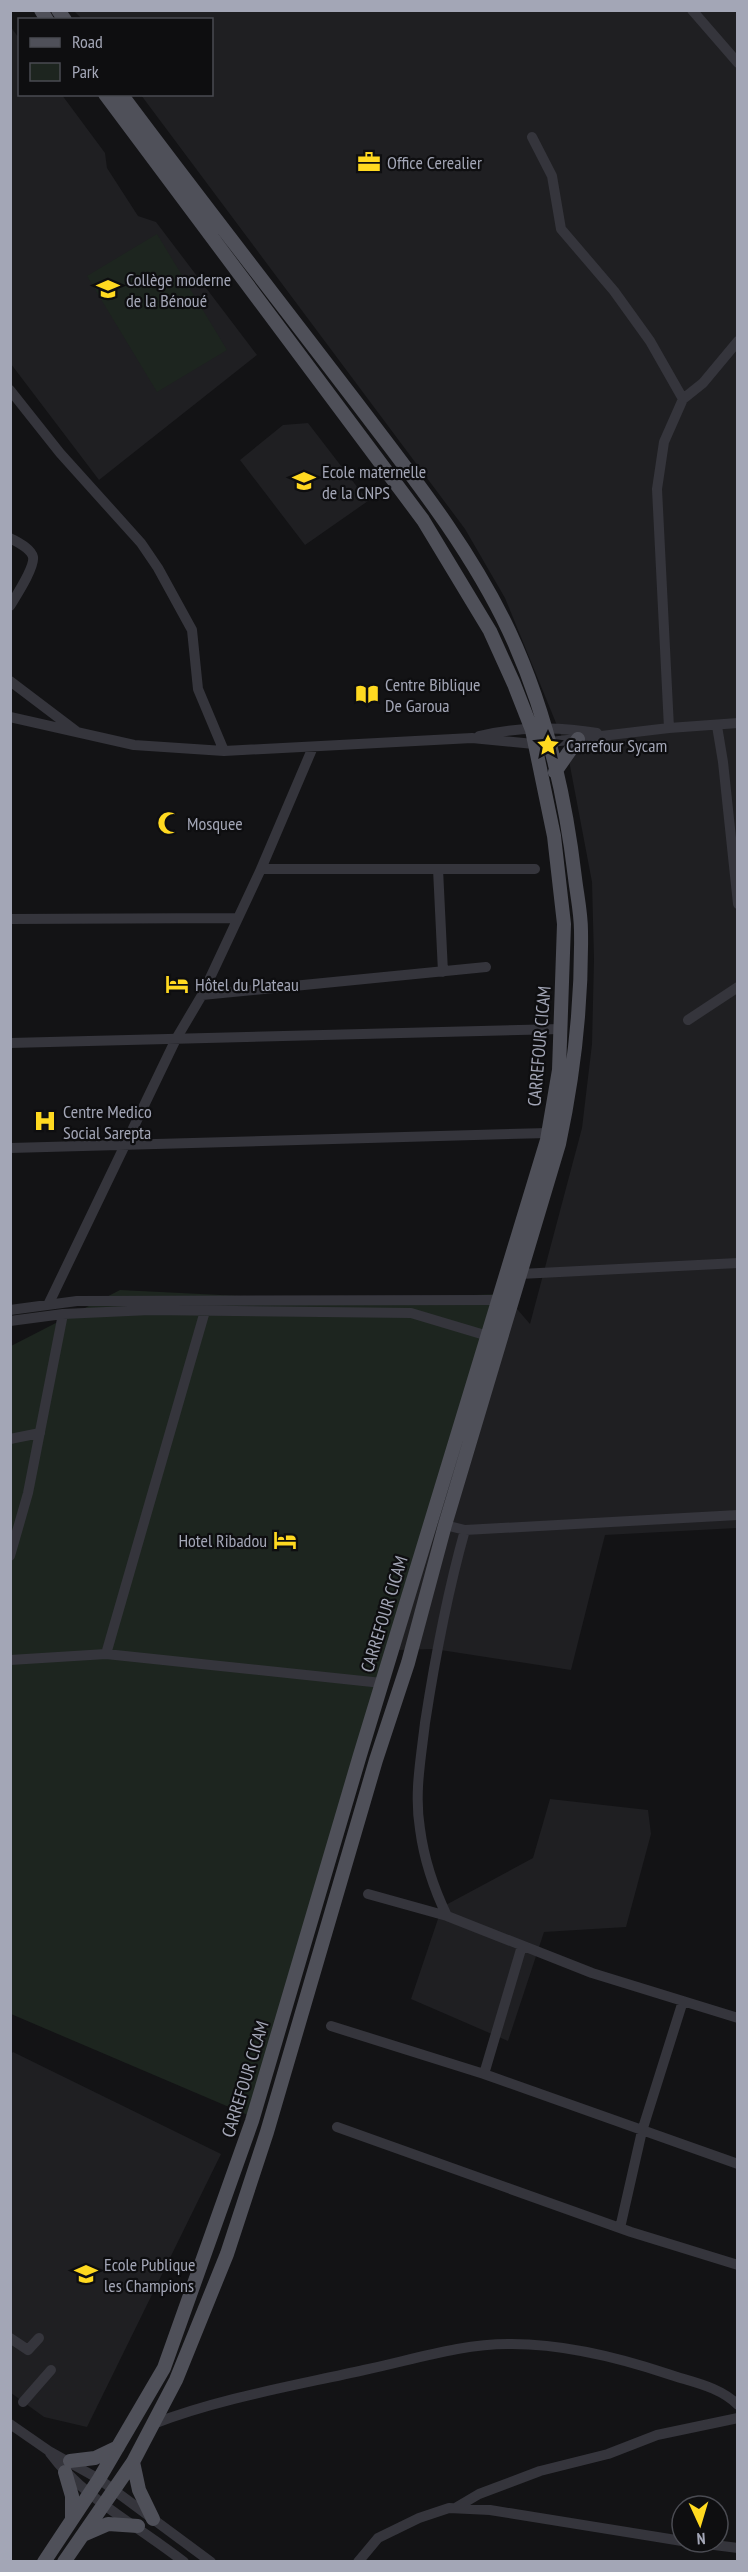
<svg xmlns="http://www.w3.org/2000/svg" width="748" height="2572" font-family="'PT Sans Narrow',sans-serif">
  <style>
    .built { fill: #1f1f22 }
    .green { fill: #1d251f }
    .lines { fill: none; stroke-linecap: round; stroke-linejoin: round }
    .minor { stroke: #35353c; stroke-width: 10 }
    .major { stroke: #4f5059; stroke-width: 14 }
    .labels { text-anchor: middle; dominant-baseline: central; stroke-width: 4.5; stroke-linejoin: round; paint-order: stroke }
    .poi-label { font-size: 18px; fill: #a3a6b6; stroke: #0e0e10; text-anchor: start }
    .street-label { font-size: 18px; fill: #a3a6b6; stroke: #0e0e10 }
  </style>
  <rect width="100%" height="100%" fill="#131315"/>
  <path class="built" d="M74,11H737V1528L605,1535L571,1670L434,1649L398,1650L504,1294L530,1324L582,1128L592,1044L594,959L592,882L567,750L505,598L465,529L141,95L212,94V20L82,19Z
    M10,26L19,38L20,94L62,95L105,153L107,168L138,216L156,222L257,355L99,480L11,364Z
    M308,423L368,501L305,545L240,460L283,425Z
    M550,1799L648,1810L651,1834L626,1927L544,1932L508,2041L411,1999L442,1907L533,1858Z
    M13,2052L221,2154L87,2427L44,2417L11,2393L10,2055Z"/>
  <path class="green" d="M157,234L227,350L157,392L87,276Z
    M120,1290L318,1300L504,1294L257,2119L11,2014V1346Z"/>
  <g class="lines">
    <path class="minor" d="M692,10L738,63
      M532,137L552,176L561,229L614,291L650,341L683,399
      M10,390L60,453L141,543L158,568L192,630L198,689L224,751
      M10,538C17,542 31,548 33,557C35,567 16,596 10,606
      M10,681L76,731
      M10,717L134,745L224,751L472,738L534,744L669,728L738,723
      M717,726L723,762L738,904
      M669,728L657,489L664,442L683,399L703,383L738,341
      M479,736C516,727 559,726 597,733
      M261,869H535
      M438,869L443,972
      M10,919L237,918
      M202,995L486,967
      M688,1020L738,987
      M10,1043L561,1029
      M10,1148L548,1133
      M520,1274L738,1263
      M48,1305L176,1039L202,995L261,869L313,747
      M10,1310L77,1301L499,1300
      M10,1321L63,1314L150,1310L411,1313L488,1336
      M10,1439L40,1433
      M445,1525L465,1530L738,1515
      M10,1556L28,1493L63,1314
      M106,1654L205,1311
      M10,1660L106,1654L382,1683
      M368,1894L447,1916L592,1973L738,2018
      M447,1916C434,1889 424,1859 420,1829C414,1793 421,1758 425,1723C435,1658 447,1594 465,1530
      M331,2026L484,2074L738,2164
      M484,2074L522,1946
      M337,2127L631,2232L738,2265
      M620,2228L642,2131L683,2001
      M10,2338L28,2350L39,2338
      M23,2402L51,2370
      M10,2424L49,2451L99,2479L211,2562
      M153,2424C221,2398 293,2386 364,2370C412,2360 463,2343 512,2344C565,2344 617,2357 668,2374C691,2382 719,2386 738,2405
      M50,2453C84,2499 140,2527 184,2562
      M457,2507L479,2494L540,2471L608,2454L657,2435L738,2418
      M691,2542L738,2548
      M358,2562L378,2538L419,2518L449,2508L490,2510L682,2541"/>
    <path class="major" d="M41,10L47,20
      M58,10L65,20
      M555,772L578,739
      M70,2461L95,2458L118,2447
      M133,2462L139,2490L153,2519
      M65,2472L72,2496V2519
      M85,2534L108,2524L138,2526
      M44,2562L99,2479L164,2368L252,2121L360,1755L547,1140L559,1070L564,924L554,836L532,730L514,684L490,631L423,520L105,94
      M64,2562L133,2462L176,2380L227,2254L267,2132L376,1760L408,1663L445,1525L559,1144C574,1074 582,1003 581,931C581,913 577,895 575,878C565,793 545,708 509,631C469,546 409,472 353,398C276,297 197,196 121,94"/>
  </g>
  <defs>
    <g id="office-bare" transform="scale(1.8)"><path d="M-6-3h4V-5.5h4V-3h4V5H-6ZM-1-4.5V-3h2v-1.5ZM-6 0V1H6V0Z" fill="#ffd920" stroke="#0e0e10" stroke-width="2.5" paint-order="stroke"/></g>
    <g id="school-bare" transform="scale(1.8)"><path d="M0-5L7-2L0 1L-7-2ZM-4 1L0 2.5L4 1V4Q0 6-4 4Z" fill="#ffd920" stroke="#0e0e10" stroke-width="2.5" paint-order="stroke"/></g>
    <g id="library-bare" transform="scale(1.8)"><path d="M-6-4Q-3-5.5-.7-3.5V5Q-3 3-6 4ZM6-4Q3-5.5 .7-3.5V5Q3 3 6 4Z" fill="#ffd920" stroke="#0e0e10" stroke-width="2.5" paint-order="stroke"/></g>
    <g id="sight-bare" transform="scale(1.8)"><path d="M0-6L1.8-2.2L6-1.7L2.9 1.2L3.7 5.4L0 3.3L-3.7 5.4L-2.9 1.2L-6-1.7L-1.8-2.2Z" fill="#ffd920" stroke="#0e0e10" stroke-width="2.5" paint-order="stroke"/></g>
    <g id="mosque-bare" transform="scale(1.8)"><path d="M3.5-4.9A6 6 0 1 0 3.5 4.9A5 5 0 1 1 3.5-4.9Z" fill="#ffd920" stroke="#0e0e10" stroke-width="2.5" paint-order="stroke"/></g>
    <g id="hotel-bare" transform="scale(1.8)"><path d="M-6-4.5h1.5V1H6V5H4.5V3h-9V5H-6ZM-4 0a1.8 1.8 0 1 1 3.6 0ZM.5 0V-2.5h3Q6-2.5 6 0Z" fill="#ffd920" stroke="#0e0e10" stroke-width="2.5" paint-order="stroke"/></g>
    <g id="hospital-bare" transform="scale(1.8)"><path d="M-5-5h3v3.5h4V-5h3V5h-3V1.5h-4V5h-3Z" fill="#ffd920" stroke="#0e0e10" stroke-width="2.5" paint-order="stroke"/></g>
  </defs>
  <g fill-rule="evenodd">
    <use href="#office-bare" x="369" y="162"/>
    <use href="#school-bare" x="108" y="289"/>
    <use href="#school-bare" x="304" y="481"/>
    <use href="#library-bare" x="367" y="694"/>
    <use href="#sight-bare" x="548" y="745"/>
    <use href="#mosque-bare" x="169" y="823"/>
    <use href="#hotel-bare" x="177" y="984"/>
    <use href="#hospital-bare" x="45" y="1121"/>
    <use href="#hotel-bare" x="285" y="1540"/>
    <use href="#school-bare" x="86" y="2274"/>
  </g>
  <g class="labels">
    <g class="poi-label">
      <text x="387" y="162">Office Cerealier</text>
      <text x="126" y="279">Collège moderne<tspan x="126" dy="21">de la Bénoué</tspan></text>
      <text x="322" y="471">Ecole maternelle<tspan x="322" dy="21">de la CNPS</tspan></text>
      <text x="385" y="684">Centre Biblique<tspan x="385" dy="21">De Garoua</tspan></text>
      <text x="566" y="745">Carrefour Sycam</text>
      <text x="187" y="823">Mosquee</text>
      <text x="195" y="984">Hôtel du Plateau</text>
      <text x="63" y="1111">Centre Medico<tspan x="63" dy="21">Social Sarepta</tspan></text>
      <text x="267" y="1540" text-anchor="end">Hotel Ribadou</text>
      <text x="104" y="2264">Ecole Publique<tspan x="104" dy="21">les Champions</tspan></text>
    </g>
    <g class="street-label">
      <text transform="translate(539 1046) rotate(-85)">CARREFOUR CICAM</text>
      <text transform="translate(384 1614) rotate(-73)">CARREFOUR CICAM</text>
      <text transform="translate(245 2079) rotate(-73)">CARREFOUR CICAM</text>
    </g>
  </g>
  <rect width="748" height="2572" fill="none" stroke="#a3a6b6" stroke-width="24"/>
  <rect x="18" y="18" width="195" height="78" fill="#0e0e10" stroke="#4a4b52" stroke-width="1.5"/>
  <rect x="30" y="38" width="30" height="9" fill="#4f5059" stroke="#4a4b52" stroke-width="1.5"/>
  <text x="72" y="48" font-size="18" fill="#a3a6b6">Road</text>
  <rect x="30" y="63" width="30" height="18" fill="#1d251f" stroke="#4a4b52" stroke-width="1.5"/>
  <text x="72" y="78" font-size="18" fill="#a3a6b6">Park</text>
  <g transform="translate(700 2524) rotate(176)"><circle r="28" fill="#0e0e10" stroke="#4a4b52" stroke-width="1.5"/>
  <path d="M0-4.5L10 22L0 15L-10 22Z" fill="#ffd920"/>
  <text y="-9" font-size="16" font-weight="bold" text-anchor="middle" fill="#a3a6b6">N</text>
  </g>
</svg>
